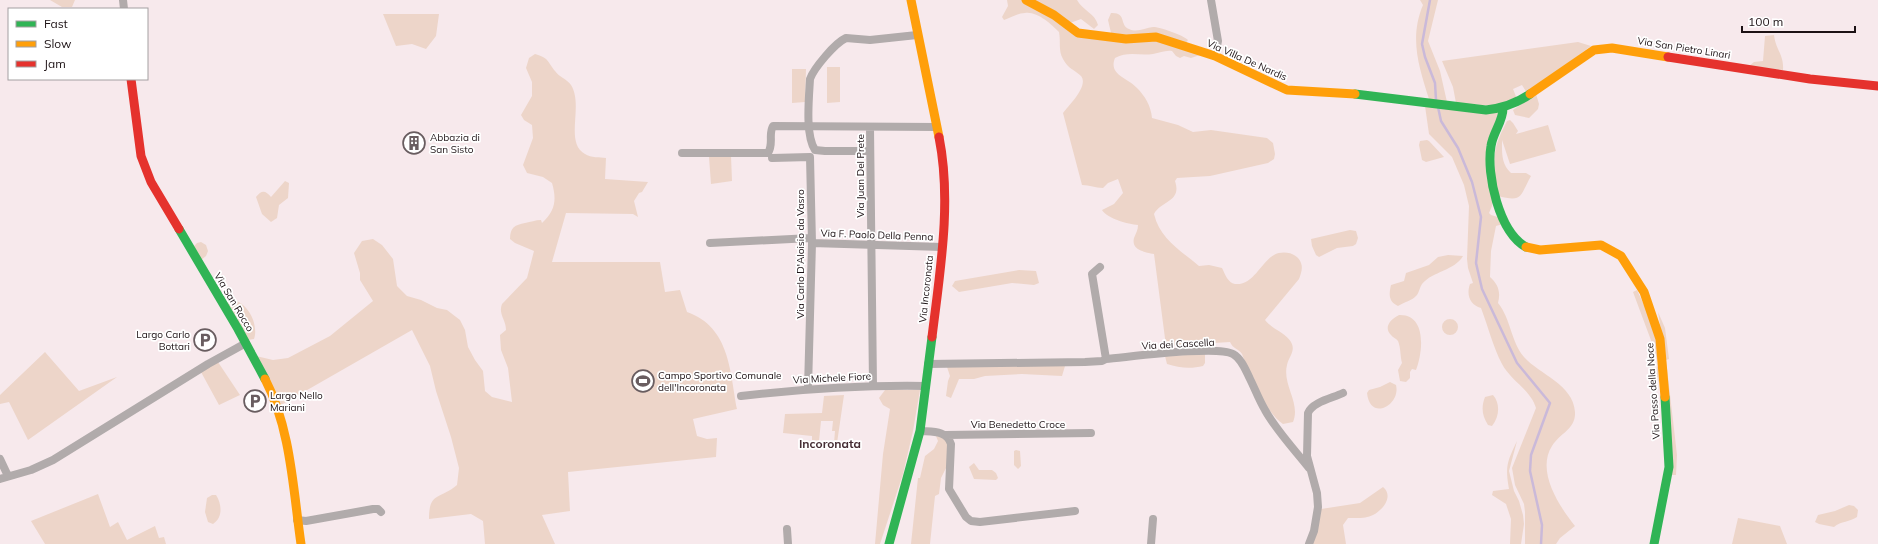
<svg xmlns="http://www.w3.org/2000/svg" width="1878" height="544" font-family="Mulish,sans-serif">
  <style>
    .green { fill: #edd5c9 }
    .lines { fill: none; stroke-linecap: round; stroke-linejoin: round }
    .stream { stroke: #cab9d9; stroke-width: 2.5 }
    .street { stroke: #b1abab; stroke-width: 8 }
    .fast { stroke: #30b455; stroke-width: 9 }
    .slow { stroke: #ff9f0a; stroke-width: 9 }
    .jam { stroke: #e5322d; stroke-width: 9 }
    .labels { text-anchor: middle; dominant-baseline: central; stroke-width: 3.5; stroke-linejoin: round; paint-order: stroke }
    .street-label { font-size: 10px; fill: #1c1114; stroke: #fff }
    .poi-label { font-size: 10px; fill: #1c1114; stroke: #fff; text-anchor: start }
    .quarter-label { font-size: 12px; font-weight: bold; fill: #452c33; stroke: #fff }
  </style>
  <rect width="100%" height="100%" fill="#f7e9ec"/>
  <path class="green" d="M50,0H75L72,7H62Z
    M1007,0H1025L1076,33L1156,38L1200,55L1191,58L1184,56L1180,58L1176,56L1172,51C1165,50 1160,53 1153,54C1139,56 1128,51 1115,58C1108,75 1128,78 1137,88C1145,96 1151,106 1152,118L1178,125L1193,132L1211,130L1267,138L1273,143L1275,154L1274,159L1268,163L1210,176L1177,178L1175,181C1182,202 1162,200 1154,214C1160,239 1180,250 1199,266L1209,265L1222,268C1225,274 1228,283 1235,284C1253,286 1261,262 1274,255C1283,250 1298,253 1301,263C1303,268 1301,274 1299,279L1265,320C1272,329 1286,333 1291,342C1296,351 1289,356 1287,365C1282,385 1301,403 1293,422L1283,424C1266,413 1249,374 1242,354C1239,349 1233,349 1230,342L1166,346L1154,254C1145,252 1131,250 1134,238C1136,233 1138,230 1138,225C1128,224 1108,219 1102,210L1114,204L1123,193L1118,179L1108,183L1103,188C1095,188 1090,185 1082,185L1063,113C1069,105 1089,86 1081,76C1075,70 1068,69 1063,59C1058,50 1061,42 1059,32C1051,24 1037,11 1025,13C1018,13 1010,18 1004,20L1002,17L1008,6Z
    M1029,0H1077C1083,11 1095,13 1098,25L1094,29L1081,19L1070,23Z
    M1420,0H1438L1428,41L1440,71L1447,102L1429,99C1419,67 1409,38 1423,5Z
    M1111,13C1127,12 1119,25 1129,29C1137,33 1145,28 1153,27C1160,27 1183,35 1188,40L1186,43L1111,33L1108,20Z
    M383,14H439L436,36L426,49L412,44L396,46Z
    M1774,35C1776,51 1784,54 1783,70L1749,66L1754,62L1763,61L1765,36Z
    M1578,42L1591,46L1527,93L1522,85L1513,89L1517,99L1494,106L1456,103L1453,87L1442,61Z
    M535,54C549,58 547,61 555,71C559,77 567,79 571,85C584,106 564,142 585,154C591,158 600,157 606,158L605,179L648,182L642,192L639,193L634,201L638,217L633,214L566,213L552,262H660L665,292L680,290L687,312C730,327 730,372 737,409L693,419L697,436L707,439L717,438L716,457L568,472L570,511L542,515L555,544H485L483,521L471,514L429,519C429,492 439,500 457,485L459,468L451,437L436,391L430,366L412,330L281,405L256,356L273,360L288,358L330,336L373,301L360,280V273L354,253L362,241L373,239L382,245L393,259L397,286L407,296L421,300L437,308L447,310L460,320L465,330L468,347L475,360L483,371L485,391L492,397L512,402L508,368L501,350L500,335L506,330C506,320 498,314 502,304L527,278L534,251L515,243L510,239C510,227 515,225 525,223C531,222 535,220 541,220L542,223C555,211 557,200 552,183L543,177L527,173L523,165L533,138L532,125L524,120L521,115L532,96V82L526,68L529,58Z
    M827,67H840V102L827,103Z
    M792,69H806L805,102L792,103Z
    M1536,94L1539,104L1538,109L1529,118L1515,115L1513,110Z
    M1425,106L1498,112L1495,129L1492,206L1489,213L1491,215L1498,217L1503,224L1496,226L1491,251L1490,277C1498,284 1501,292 1498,303C1511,319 1511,342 1524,357C1540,375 1573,384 1575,412C1576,429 1560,433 1552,446C1536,471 1559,506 1575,526L1560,538L1556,544H1525V512L1524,504L1515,485L1512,468L1536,408C1531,390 1511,381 1502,364C1493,347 1488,326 1481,308C1470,305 1466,295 1470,284L1473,283L1468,268L1467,259L1469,206L1464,185L1452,157L1429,134Z
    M1510,120L1513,123L1518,131L1516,134L1548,125L1556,151L1510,164L1502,140C1502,152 1501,164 1511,173H1526L1531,176C1519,198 1523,202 1497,196C1494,161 1490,153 1507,121Z
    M1427,140L1429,141L1444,157L1426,162L1422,160L1419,145L1420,141Z
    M731,156L732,181L711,184L709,157Z
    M285,181L289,183L288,198L279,205L277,218L271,222L262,214L256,197C262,189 266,191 271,197Z
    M1350,230L1356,231L1358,238L1356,244L1353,246L1337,248L1319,257L1316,255L1312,246L1311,239Z
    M201,242L206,245L208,251L206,256L201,260L194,246L197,243Z
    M1448,255L1463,256C1454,271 1433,271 1422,284C1420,287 1419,292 1417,295C1412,301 1404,302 1398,306C1388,301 1389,294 1391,285L1404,281L1406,273L1429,265L1438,257Z
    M1019,270L1036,271L1039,283L1034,285L1012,283L959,292L952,286L955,281Z
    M1637,290L1655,329L1659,383L1655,372L1658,365L1655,351L1633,292Z
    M231,300C248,301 259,325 254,339L248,340L227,303Z
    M1658,312L1665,328L1669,359L1666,360L1677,455L1676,475H1670L1664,349Z
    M1399,315C1427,314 1423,352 1416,370L1412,369L1410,372V378L1406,382L1400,381L1398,370L1402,363C1400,356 1401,348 1398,341C1396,338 1393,338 1391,335C1383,327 1391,319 1399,315Z
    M1442 327a8 8 0 1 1 16 0a8 8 0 1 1-16 0Z
    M45,352L79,391L117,377L28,440L9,402L0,404V395Z
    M1205,354V363L1203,366C1191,369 1179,368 1167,364L1165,356Z
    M218,362L240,395L219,405L201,372Z
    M1062,364L1065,366L1062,376L1022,374L985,376L974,379H959L951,398L946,396L948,381L950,376L947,367Z
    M1390,382L1396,385C1401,405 1370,422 1367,393L1369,390L1380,387Z
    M885,390H920L913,431L903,474L880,544H875L883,454L890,409L883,405L879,398Z
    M844,395L837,443H834L835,431H832L833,421H821L819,441L812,440V436L783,433L785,414L822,413L824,396Z
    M1493,395C1500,403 1500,416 1492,426L1488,425C1482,416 1481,407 1485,397Z
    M936,436L947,437L948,464L941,478L939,494L935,496L930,544H911L918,478H920L925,456L934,449L938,441Z
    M1517,441L1509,471L1514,491L1519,501L1523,515L1524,524L1521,544H1510L1511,519L1506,504L1492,495L1493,491L1509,489C1505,466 1507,462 1517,441Z
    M1016,450L1020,451L1021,466L1018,469L1014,465V451Z
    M974,463L979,470H992L996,473L998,478L996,480L974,479L969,467Z
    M1383,487C1394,496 1383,510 1373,515C1366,519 1356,518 1348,518L1343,525L1346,544H1311L1321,509L1360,503Z
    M98,494L110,527L118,522L127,540L155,526L159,538L164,537L166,544H45L31,521Z
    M212,495H216C222,504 223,518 213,524L208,522L205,512L207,498Z
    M1849,505L1854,506L1858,510L1857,517C1850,522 1841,521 1834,527L1819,524L1815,522L1818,515L1835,511Z
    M1738,518L1780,526L1787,544H1732Z"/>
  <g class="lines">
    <path class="stream" d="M1430,0L1422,44L1425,57L1435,83L1436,100
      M1438,107L1441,121L1458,148L1472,182L1481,217L1476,263L1482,289L1517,363L1550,403L1531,455L1530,471L1542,525L1541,544"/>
    <path class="street" d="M123,0L124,9
      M1211,0L1218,41L1215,56
      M870,128L873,385
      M869,151H825L815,150C805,135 809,98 810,79C814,68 835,43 846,38L870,40L917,35
      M682,153H768C774,144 768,134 773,126L937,127
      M772,158L810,157L812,243L808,388
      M710,243L811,238
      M812,243L942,247
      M1106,359C1130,357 1217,345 1233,354C1242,359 1246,371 1250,379C1255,389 1259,400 1265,410C1276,430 1294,449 1309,468
      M928,364L1085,362L1102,361L1106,359L1092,274L1100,267
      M741,396C803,389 863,385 925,386
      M920,431C932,432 947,430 951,444L949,489L966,517L971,521L980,522L1075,511
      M946,435L1091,433
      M0,459L8,476
      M0,479L31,470L53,460L208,364L246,343
      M297,520L306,521L373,509H378L381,512
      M787,529L788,544
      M1151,544L1153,519
      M1309,544L1314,531L1318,507L1317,493L1307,456L1308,413C1312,402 1333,398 1343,393"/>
    <path class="fast" d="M1355,94L1486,110C1503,108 1516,104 1530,94
      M1503,108C1503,122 1493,132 1491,146C1486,174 1499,232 1526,247
      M179,229L238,329L265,379
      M889,544L920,431L932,337
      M1654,544L1669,467L1665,397"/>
    <path class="slow" d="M911,0L939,137
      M1026,0L1054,15L1078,33L1126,39L1156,37L1215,56L1287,90L1355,94
      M1530,94L1594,50L1612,48L1668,57
      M1526,247L1540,250L1601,245L1621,256L1644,292L1660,339L1665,397
      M265,379C291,429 293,489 301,544"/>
    <path class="jam" d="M1668,57L1810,79L1878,86
      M131,79L141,156L151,182L179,229
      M932,337C940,271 952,202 939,137"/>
  </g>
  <defs>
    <g id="building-ring" transform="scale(1.15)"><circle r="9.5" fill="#fff" stroke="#695d60" stroke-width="1.5"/><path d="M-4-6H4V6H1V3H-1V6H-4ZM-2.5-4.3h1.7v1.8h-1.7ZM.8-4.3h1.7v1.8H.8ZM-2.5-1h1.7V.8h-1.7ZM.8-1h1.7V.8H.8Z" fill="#695d60"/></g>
    <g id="parking-ring" transform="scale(1.15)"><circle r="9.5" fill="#fff" stroke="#695d60" stroke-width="1.5"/><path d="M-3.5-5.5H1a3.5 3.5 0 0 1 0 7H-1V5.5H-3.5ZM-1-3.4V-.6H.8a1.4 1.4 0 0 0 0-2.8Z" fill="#695d60"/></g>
    <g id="stadium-ring" transform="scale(1.15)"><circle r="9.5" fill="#fff" stroke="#695d60" stroke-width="1.5"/><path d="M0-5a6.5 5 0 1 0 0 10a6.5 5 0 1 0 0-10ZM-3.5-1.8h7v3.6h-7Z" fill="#695d60"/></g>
  </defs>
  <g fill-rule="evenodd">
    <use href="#building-ring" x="414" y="143"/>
    <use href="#parking-ring" x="205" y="340"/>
    <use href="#stadium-ring" x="643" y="381"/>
    <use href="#parking-ring" x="255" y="401"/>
  </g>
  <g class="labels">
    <g class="street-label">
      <text transform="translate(1684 48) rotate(9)">Via San Pietro Linari</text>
      <text transform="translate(1247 60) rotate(24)">Via Villa De Nardis</text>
      <text transform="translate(860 176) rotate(-90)">Via Juan Del Prete</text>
      <text transform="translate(877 235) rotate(2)">Via F. Paolo Della Penna</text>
      <text transform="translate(800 254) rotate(-90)">Via Carlo D'Aloisio da Vasro</text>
      <text transform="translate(926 289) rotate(-84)">Via Incoronata</text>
      <text transform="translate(234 302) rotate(59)">Via San Rocco</text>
      <text transform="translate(1178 344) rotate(-3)">Via dei Cascella</text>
      <text transform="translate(832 378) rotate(-3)">Via Michele Fiore</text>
      <text transform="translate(1653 391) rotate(-94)">Via Passo della Noce</text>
      <text x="1018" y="424">Via Benedetto Croce</text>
    </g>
    <g class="poi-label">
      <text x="430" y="137">Abbazia di<tspan x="430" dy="12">San Sisto</tspan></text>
      <text x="190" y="334" text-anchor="end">Largo Carlo<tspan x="190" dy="12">Bottari</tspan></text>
      <text x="658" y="375">Campo Sportivo Comunale<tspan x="658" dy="12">dell'Incoronata</tspan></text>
      <text x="270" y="395">Largo Nello<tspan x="270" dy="12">Mariani</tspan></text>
    </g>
    <g class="quarter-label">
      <text x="830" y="443">Incoronata</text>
    </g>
  </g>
  <rect x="8" y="8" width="140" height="72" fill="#ffffff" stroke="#a4a0a1"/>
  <rect x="16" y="21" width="20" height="6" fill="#30b455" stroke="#a4a0a1"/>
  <text x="44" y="28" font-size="12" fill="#1c1114">Fast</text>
  <rect x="16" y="41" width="20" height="6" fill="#ff9f0a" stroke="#a4a0a1"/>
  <text x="44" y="48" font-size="12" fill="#1c1114">Slow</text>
  <rect x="16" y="61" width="20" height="6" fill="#e5322d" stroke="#a4a0a1"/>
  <text x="44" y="68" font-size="12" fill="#1c1114">Jam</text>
  <path d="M1742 26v6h113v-6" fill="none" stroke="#1c1114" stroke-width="2"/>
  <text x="1748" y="26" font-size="12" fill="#1c1114" stroke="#ffffff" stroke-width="3" paint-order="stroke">100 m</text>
</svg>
